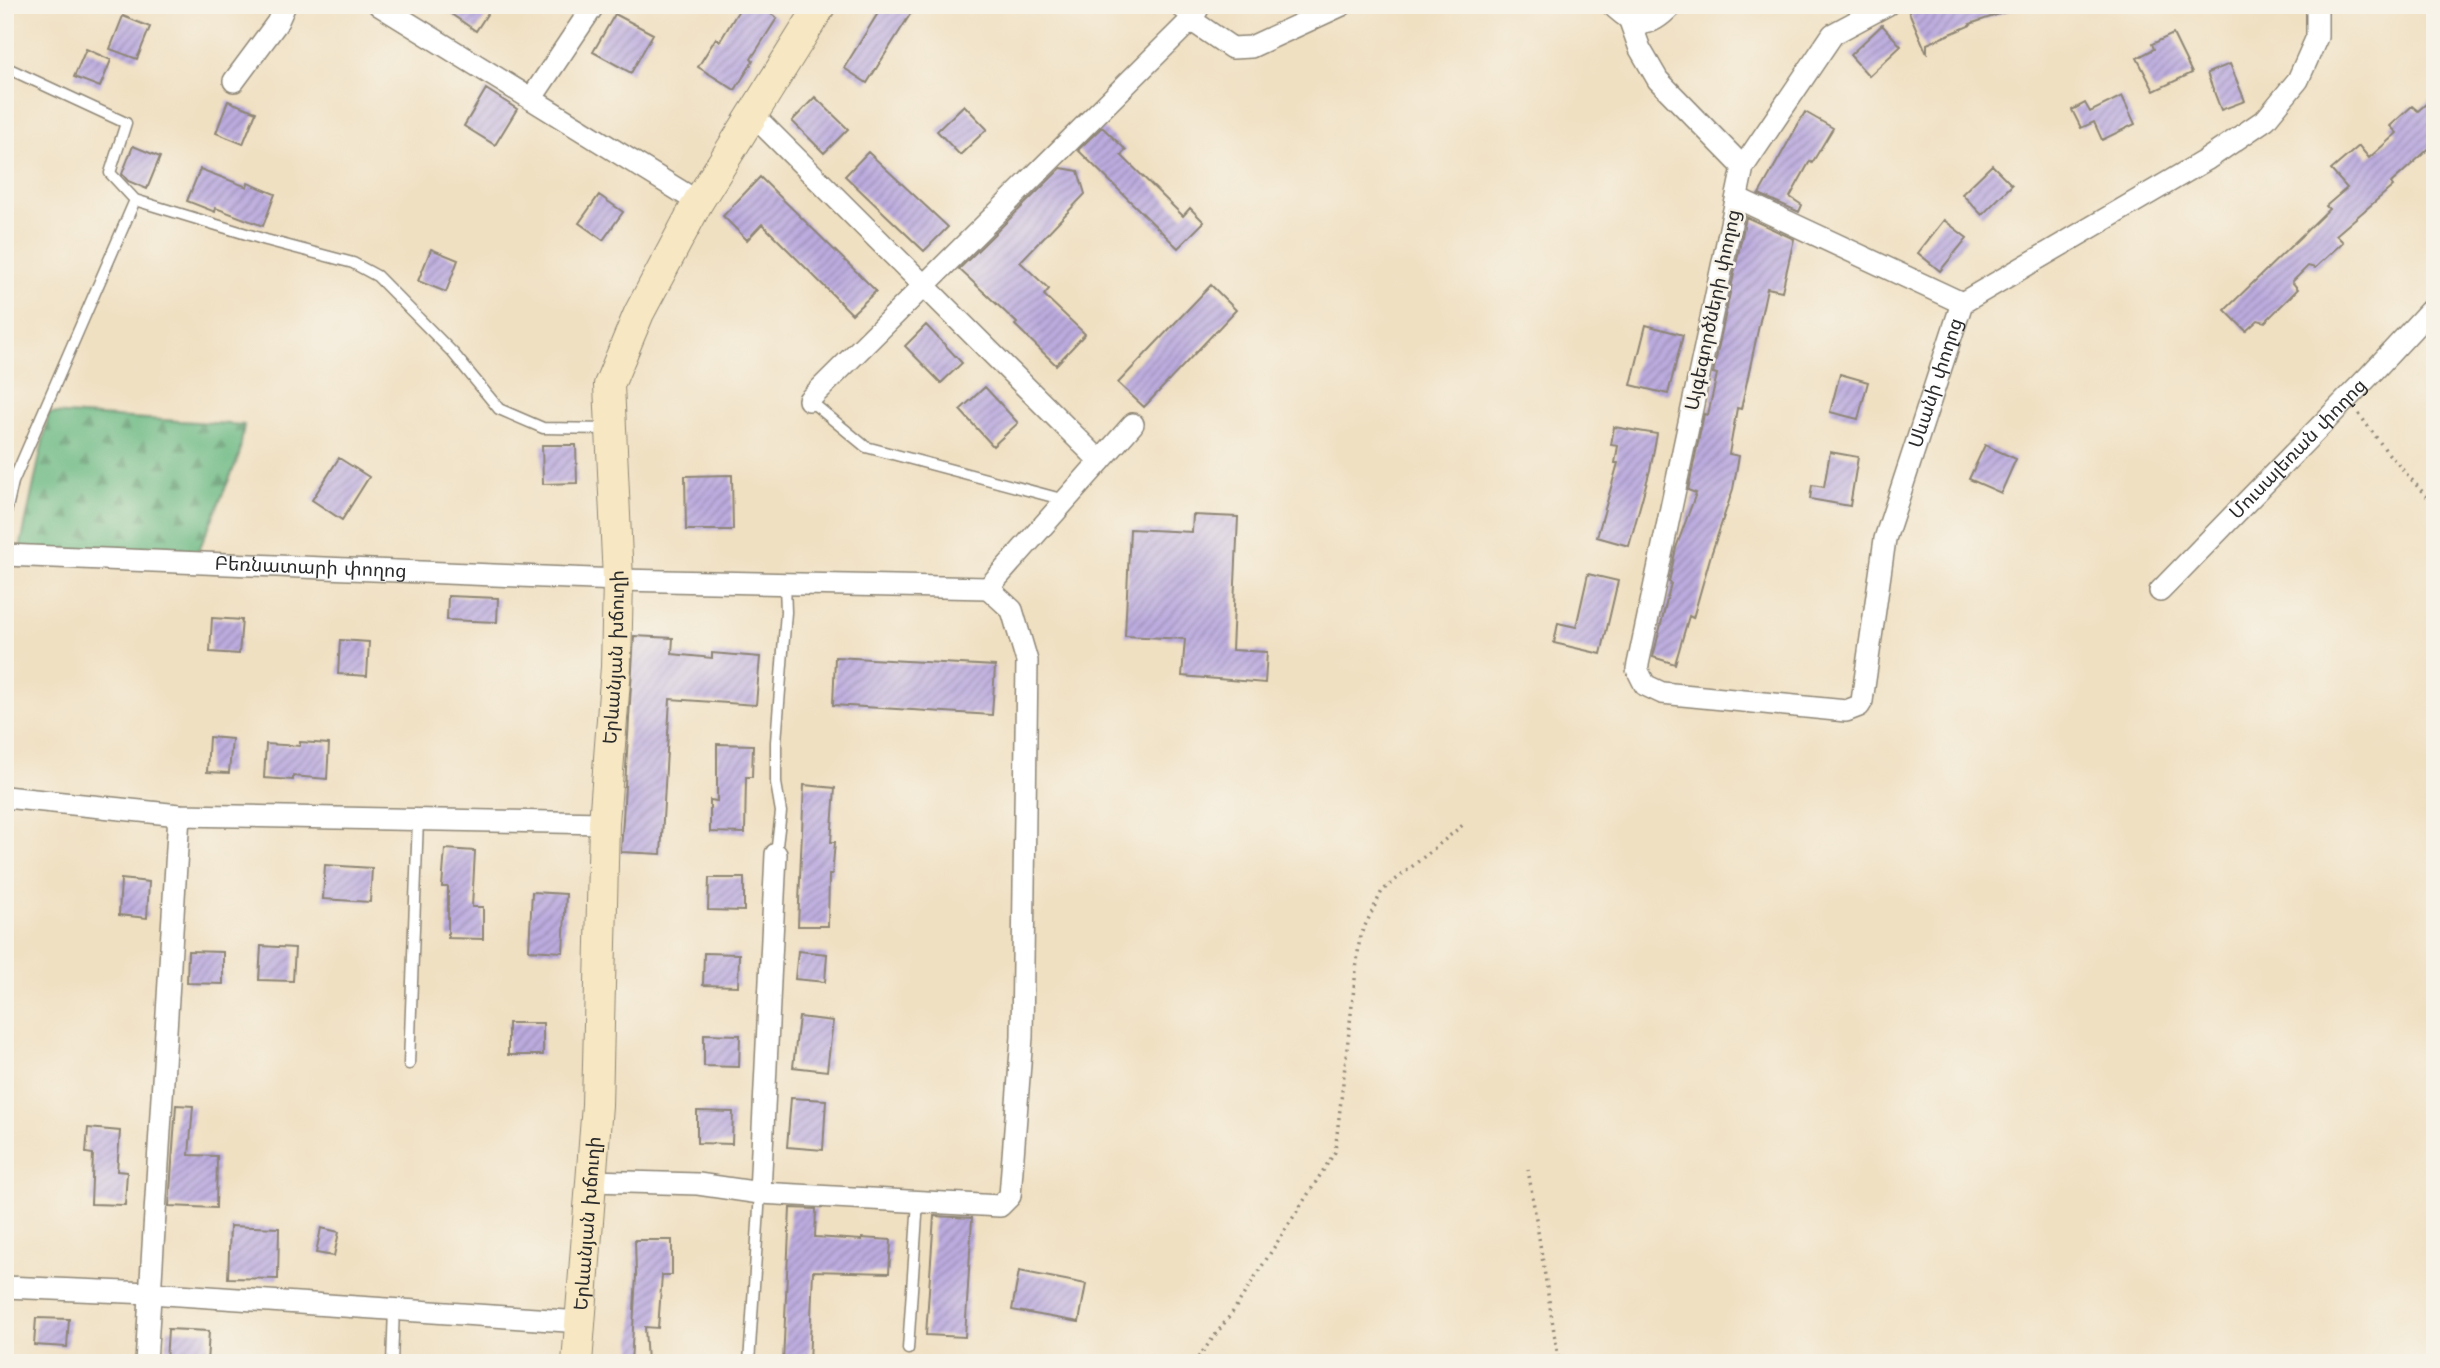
<svg xmlns="http://www.w3.org/2000/svg" width="2440" height="1368" font-family="'Comic Neue','Noto Sans Armenian',sans-serif">
  <style>
    .forest { fill: url(#forest-firs); stroke: #4c7258; stroke-width: 2 }
    .building { fill: url(#building-hatch) }
    .lines { fill: none; stroke-linecap: round; stroke-linejoin: round }
    .service-casing { stroke: #8e8676; stroke-width: 13 }
    .minor-casing { stroke: #8e8676; stroke-width: 24 }
    .secondary-casing { stroke: #8e8676; stroke-width: 32 }
    .path { stroke: #8e8676; stroke-width: 3.5; stroke-dasharray: 2 5; stroke-linecap: butt }
    .service { stroke: #fff; stroke-width: 10 }
    .minor { stroke: #fff; stroke-width: 21 }
    .secondary { stroke: #f7e8c3; stroke-width: 30 }
    .labels { text-anchor: middle; dominant-baseline: central; stroke-width: 5; stroke-linejoin: round; paint-order: stroke }
    .street-label { font-size: 19px; fill: #2b2b2b; stroke: #f7f3e8 }
  </style>
  <defs>
    <pattern id="forest-firs" width="22" height="20" patternUnits="userSpaceOnUse" patternTransform="scale(1.75)"><rect width="22" height="20" fill="#6dba84"/><path d="M5 1l3.5 6h-7zM16 11l3.5 6h-7z" fill="#5a976c"/></pattern>
    <pattern id="building-hatch" width="6" height="6" patternUnits="userSpaceOnUse" patternTransform="scale(1.75)"><rect width="6" height="6" fill="#bcacdf"/><path d="M-1 1l2-2M0 6l6-6M5 7l2-2" fill="none" stroke="#998cb5"/></pattern>
  </defs>
  <rect width="100%" height="100%" fill="#f7f3e8"/>
  <filter id="ink" filterUnits="userSpaceOnUse"><feTurbulence type="fractalNoise" baseFrequency=".0143" numOctaves="2"/><feDisplacementMap in="SourceGraphic" scale="14" xChannelSelector="R" yChannelSelector="G"/><feConvolveMatrix kernelMatrix="1 2 1 2 8 2 1 2 1" color-interpolation-filters="sRGB"/></filter>
  <filter id="wash" filterUnits="userSpaceOnUse"><feTurbulence type="fractalNoise" baseFrequency=".00686" numOctaves="4" result="noise"/><feDisplacementMap in="SourceGraphic" scale="28" xChannelSelector="R" yChannelSelector="G"/><feGaussianBlur stdDeviation="1.57" result="paint"/><feColorMatrix in="noise" values="0 0 0 0 0 0 0 0 0 0 0 0 0 0 0 0 0 1.4 0 .05"/><feComposite in="paint" operator="in"/></filter>
  <g filter="url(#wash)">
    <rect width="100%" height="100%" fill="#f0e0c2"/>
    <path class="forest" d="M49,413L244,425L239,456L196,557L20,549Z"/>
    <g id="blocks">
      <path class="building" d="M438,5H493L476,31Z
        M742,5H757L777,18L751,59L753,61L735,90L698,67L716,38L720,41Z
        M883,5H916L867,83L844,68Z
        M1906,5H2016L2017,8L1970,24L1971,25L1927,44V54Z
        M615,14L653,34L631,73L593,52Z
        M123,16L150,27L137,59L110,49Z
        M1882,25L1901,46L1869,76L1850,55Z
        M2173,34L2192,73L2154,91L2137,58L2154,49L2152,44Z
        M86,49L111,60L100,87L74,77Z
        M2230,64L2245,101L2221,110L2207,73Z
        M486,89L517,109L495,145L464,126Z
        M2122,96L2135,124L2102,140L2094,122L2081,128L2072,110L2085,103L2090,112Z
        M2435,96V143L2391,183L2393,186L2336,235L2343,242L2315,268L2308,266L2292,282L2298,289L2265,322L2258,320L2246,331L2225,310L2329,209L2326,206L2347,188L2331,170L2359,146L2369,158L2397,133L2390,126L2412,106L2418,111Z
        M815,97L848,129L824,153L792,121Z
        M228,101L256,112L243,144L216,133Z
        M964,105L987,129L960,155L937,131Z
        M1805,112L1833,128L1812,163L1810,161L1790,197L1802,205L1799,212L1759,194Z
        M1102,127L1126,150L1121,155L1183,216L1190,208L1204,222L1178,248L1078,150Z
        M133,146L160,157L147,189L128,181L122,174Z
        M868,152L948,227L924,251L845,176Z
        M1992,165L2012,185L1982,215L1962,194Z
        M1061,168L1078,171L1085,194L1020,262L1049,289L1044,295L1085,334L1056,365L1015,325L1017,323L959,269Z
        M200,169L247,187L248,183L275,194L263,226L216,208L215,212L187,201Z
        M760,177L876,291L852,314L762,224L747,240L723,216Z
        M599,195L623,212L603,240L579,223Z
        M1746,217L1794,239L1782,291L1767,288L1741,409L1737,408L1729,454L1739,456L1733,489L1710,558L1693,618L1689,616L1675,664L1653,657L1671,583L1669,582L1676,548L1696,493L1688,490L1704,414L1708,415L1717,374L1713,373Z
        M1944,220L1967,238L1940,271L1918,253Z
        M431,249L458,260L446,292L418,281Z
        M1211,285L1236,310L1144,407L1118,383Z
        M926,325L962,363L941,383L905,346Z
        M1646,325L1683,335L1668,394L1631,385Z
        M1840,374L1868,382L1858,419L1830,412Z
        M985,387L1018,423L993,446L960,410Z
        M1614,427L1657,434L1650,470L1629,546L1597,537L1618,463H1615L1618,446L1611,445Z
        M542,445H576L577,483L543,484Z
        M1985,445L2016,459L2001,493L1969,479Z
        M1830,452L1858,457L1850,506L1810,499L1812,485L1824,487Z
        M339,458L369,477L342,520L312,500Z
        M732,475L733,530H686L685,476Z
        M1193,515L1238,517L1232,650L1267,652L1265,683L1182,676L1185,639L1125,636L1130,529L1192,532Z
        M1588,574L1618,581L1601,654L1554,643L1558,623L1576,627Z
        M448,596L498,598L497,622L447,620Z
        M212,618L242,620L239,654L210,652Z
        M634,636L673,638L672,654L712,658V653L760,657L756,705L670,699L661,854L621,852Z
        M340,640L369,642L367,676L338,674Z
        M835,657L995,666L992,715L833,705Z
        M209,737L232,739L229,773L207,772Z
        M300,742L329,744L327,779L293,776V780L264,778L266,744L300,746Z
        M717,744L753,745L752,777H746L745,833L710,832V800L717,801Z
        M804,785L835,788L831,842H835L832,875H829L828,926H798Z
        M445,849L475,851L472,907H483V939L448,938V887H442Z
        M325,865L372,868L370,902L323,899Z
        M709,878H744V911L708,910Z
        M121,879L149,882L147,918L119,915Z
        M532,892L566,894L563,952L529,950Z
        M261,946L295,948L293,981L259,980Z
        M188,951L223,952V984L187,983Z
        M798,951L827,954L825,982L795,979Z
        M704,953L739,954L738,986L703,985Z
        M799,1017L833,1021L827,1071L793,1067Z
        M508,1023H543V1055H508Z
        M704,1034L740,1035L739,1067L704,1066Z
        M791,1098L826,1100L823,1150L787,1147Z
        M176,1105L193,1106L189,1155L217,1156L216,1208L169,1206Z
        M697,1111L733,1112L732,1144L697,1143Z
        M88,1128L120,1131L117,1171L127,1172L125,1205L91,1204L93,1154L86,1153Z
        M790,1208L816,1209L815,1237L862,1240V1238L891,1240L889,1273L813,1271L809,1363H783Z
        M934,1216L972,1218L965,1337L926,1335Z
        M230,1226L279,1228L278,1279L228,1278Z
        M321,1228L339,1232L334,1256L316,1253Z
        M635,1240H672V1275H662L658,1328L645,1327L647,1363H631L636,1275Z
        M1019,1271L1086,1284L1079,1322L1012,1310Z
        M36,1318L69,1319L67,1347L34,1345Z
        M168,1329L209,1331L207,1363L166,1361Z"/>
    </g>
  </g>
  <g filter="url(#ink)">
    <use href="#blocks" fill-opacity="0" stroke="#8e8676" stroke-width="2"/>
    <g class="lines">
      <g class="service-casing">
        <path id="service" d="M1169,5L1191,20
          M5,67L126,123L110,173L135,200L13,482L5,517
          M135,200L266,240L353,263L377,276L453,353L499,409L543,428L608,429
          M809,400L866,447L1065,500
          M776,854L781,812L776,783V742L786,612L785,585
          M409,1064L418,819
          M908,1349L918,1201
          M392,1363L394,1309
          M749,1363L760,1193"/>
      </g>
      <g class="minor-casing">
        <g id="minor">
          <path d="M379,5L698,202"/>
          <path d="M1612,5C1636,27 1647,31 1672,5"/>
          <path id="s1" d="M1887,5L1833,34L1743,167L1637,669L1645,685L1662,693L1846,711L1859,706L1862,701L1885,539L1962,303L2206,160L2266,119L2298,80L2317,37V5"/>
          <path d="M1191,20L1232,48L1251,47L1342,5"/>
          <path d="M1630,21L1640,49L1658,80L1743,167"/>
          <path d="M234,81L277,23L285,5"/>
          <path d="M531,99L594,5"/>
          <path d="M753,115L1100,461"/>
          <path d="M1737,198L1962,303"/>
          <path d="M809,400L1191,20L1200,5"/>
          <path id="s2" d="M5,555L618,580L988,588L1133,424"/>
          <path id="s3" d="M2160,591L2368,377L2435,305"/>
          <path d="M5,797L179,815L604,823"/>
          <path d="M592,1181L698,1184L760,1193L1000,1206L1010,1196L1022,1037L1027,661L1012,610L988,588"/>
          <path d="M760,1193L776,854"/>
          <path d="M5,1287L150,1293L581,1322"/>
          <path d="M146,1363L179,815"/>
        </g>
      </g>
      <g class="secondary-casing">
        <g id="secondary">
          <path id="s4" d="M577,1363L597,1105L604,823L616,667L618,580L609,385L639,313L698,202L821,5"/>
        </g>
      </g>
      <path class="path" d="M2359,414L2387,452L2435,506
        M1528,1169L1559,1363
        M1194,1363L1232,1313L1335,1152L1360,936L1382,891L1464,824"/>
      <use href="#service" class="service"/>
      <use href="#minor" class="minor"/>
      <use href="#secondary" class="secondary"/>
    </g>
  </g>
  <g class="labels">
    <g class="street-label">
      <text transform="translate(1713 310) rotate(-78)">Այգեգործների փողոց</text>
      <text stroke="none"><textPath href="#s1" startOffset="1304">Սևանի փողոց</textPath></text>
      <text stroke="none"><textPath href="#s3" startOffset="198">Մուսալեռան փողոց</textPath></text>
      <text stroke="none"><textPath href="#s2" startOffset="306">Բեռնատարի փողոց</textPath></text>
      <text stroke="none"><textPath href="#s4" startOffset="707">Երևանյան խճուղի</textPath></text>
      <text stroke="none"><textPath href="#s4" startOffset="140">Երևանյան խճուղի</textPath></text>
    </g>
  </g>
  <rect width="2440" height="1368" fill="none" stroke="#f7f3e8" stroke-width="28"/>
</svg>
